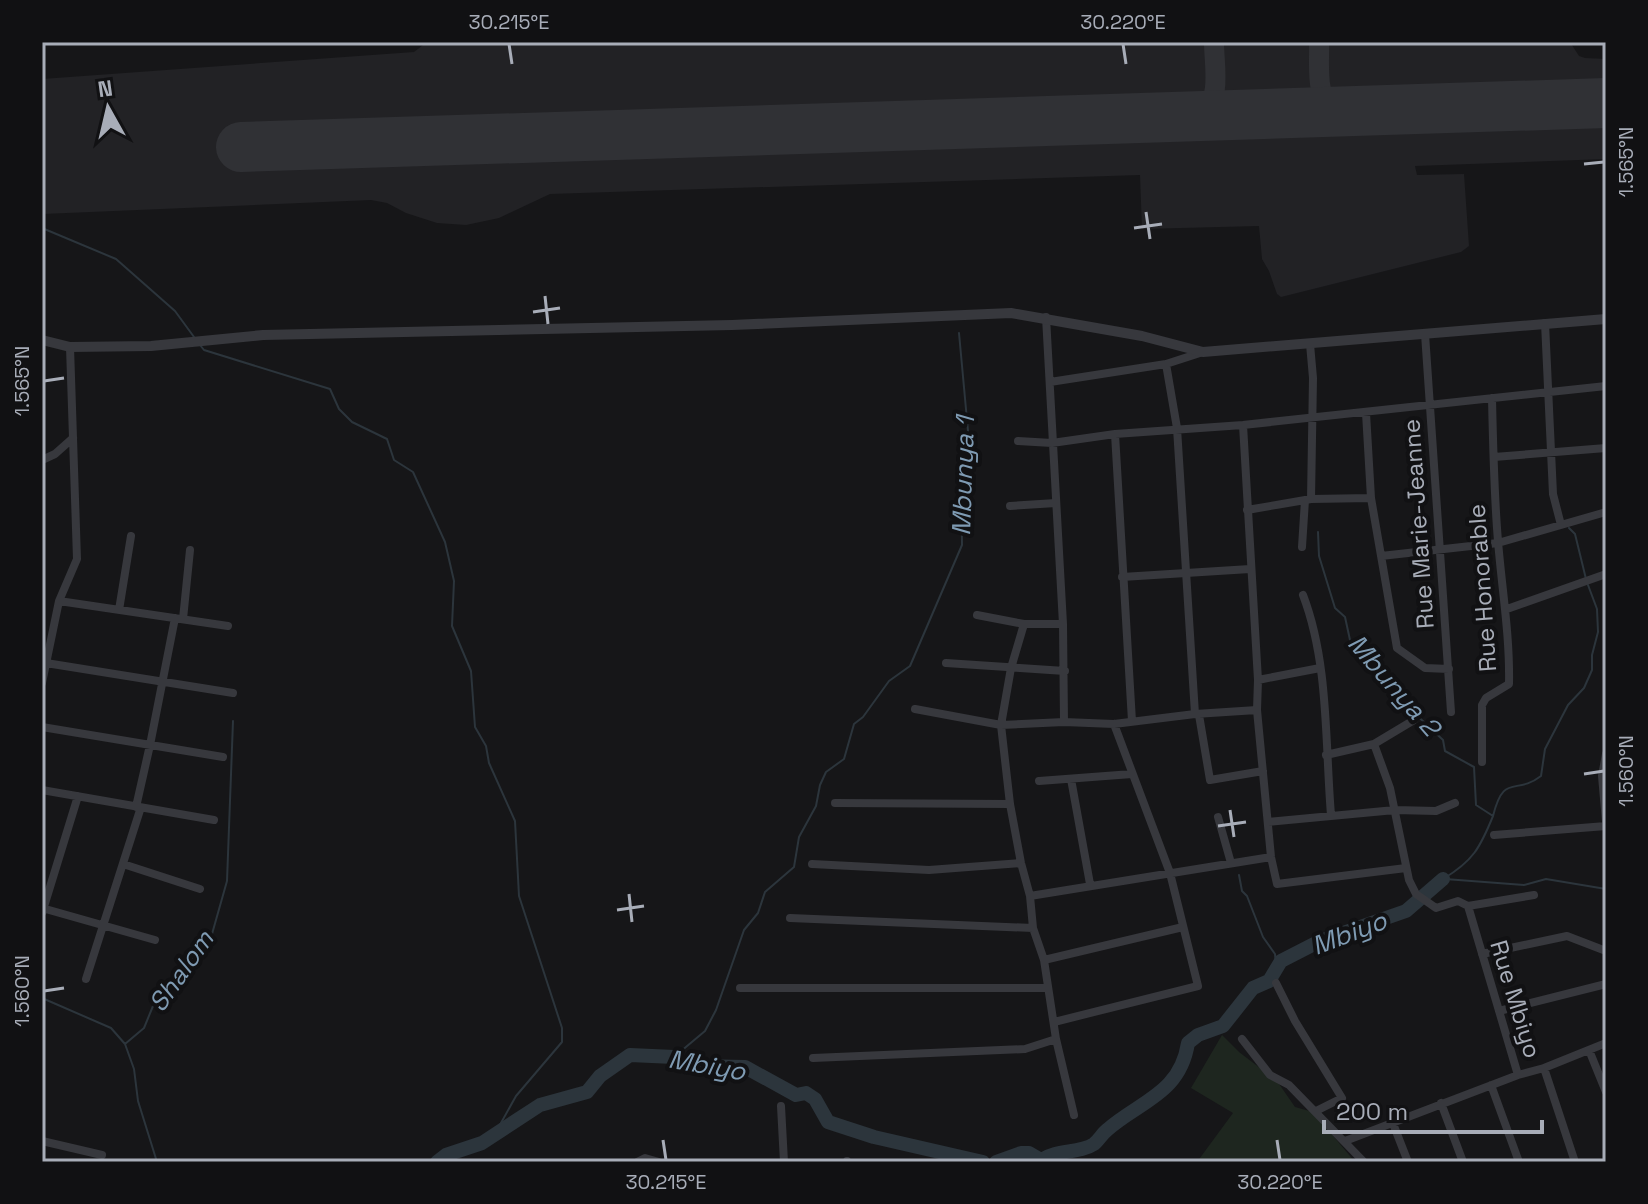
<svg xmlns="http://www.w3.org/2000/svg" width="1648" height="1204" font-family="'Space Grotesk',sans-serif">
  <style>
    .built { fill: #222225 }
    .green { fill: #1e261f }
    .lines { fill: none; stroke-linecap: round; stroke-linejoin: round }
    .stream { stroke: #2c353c; stroke-width: 2 }
    .river { stroke: #2c353c; stroke-width: 14 }
    .taxiway { stroke: #303135; stroke-width: 20 }
    .runway { stroke: #303135; stroke-width: 50 }
    .minor { stroke: #37383d; stroke-width: 8 }
    .tertiary { stroke: #37383d; stroke-width: 10 }
    .ticks { fill: none; stroke: #a8adb8; stroke-width: 3 }
    .labels { text-anchor: middle; dominant-baseline: central; stroke-width: 8; stroke-linejoin: round; paint-order: stroke }
    .street-label { font-size: 24px; fill: #a8adb8; stroke: #111113 }
    .water-label { font-size: 26px; font-style: italic; fill: #7f9bb3; stroke: #111113 }
    .neatline { fill: none; stroke: #a8adb8; stroke-width: 3 }
    .ticks-label { font-size: 20px; text-anchor: middle; fill: #a8adb8 }
  </style>
  <rect width="100%" height="100%" fill="#161618"/>
  <path class="built" d="M427,42H1570L1579,56L1585,58L1606,59V159L1415,166L1417,175L1464,174L1469,246L1461,252L1281,297L1277,294L1269,271L1262,259L1259,226L1142,229L1140,175L550,194L499,218L466,225L437,223L406,213L387,203L371,200L43,214L42,79L414,52Z"/>
  <path class="green" d="M1222,1035L1239,1052L1277,1081L1295,1107L1313,1112L1355,1162H1197L1233,1113L1191,1088Z"/>
  <g class="lines">
    <path class="stream" d="M42,228L116,259L175,311L194,337
      M200,345L204,350L330,389L339,409L352,422L387,439L394,460L413,472L445,542L454,581L452,626L471,671L475,727L486,746L489,763L515,821L519,896L562,1028V1042L516,1096L496,1132
      M1569,528L1575,534L1586,579
      M1318,532L1319,556L1335,608L1345,617L1350,640L1385,682L1398,692L1408,707L1443,740L1445,751L1474,767L1476,805L1493,816C1480,848 1473,861 1443,879
      M1493,816C1504,772 1515,796 1541,776L1545,749L1568,705L1584,688L1592,670V655L1598,632L1597,609L1588,585
      M1239,875L1242,891L1247,896L1263,937L1275,954L1276,966
      M1445,879L1524,885L1546,879L1606,889
      M42,998L111,1028L125,1044L134,1069L138,1101L157,1162
      M125,1044L144,1028L153,1006L212,934L227,881L233,721
      M674,1057L705,1031L716,1010L744,930L758,913L765,892L794,867L799,837L816,806L820,785L826,772L844,759L854,724L863,717L889,681L910,666L962,545L961,475L968,431L959,333"/>
    <path class="river" d="M437,1162L446,1155L482,1143L540,1105L587,1092L600,1076L630,1055L674,1057L695,1066L745,1067L796,1095L806,1093L815,1099L828,1122L874,1137L983,1162
      M996,1162L1021,1153H1029L1041,1160C1057,1149 1079,1154 1094,1144C1099,1140 1102,1134 1107,1130C1140,1101 1180,1094 1188,1043L1198,1035L1223,1026L1253,988L1269,981L1281,961L1320,941L1406,911L1443,879"/>
    <path class="taxiway" d="M1319,42C1320,64 1314,98 1335,111
      M1215,94L1221,107L1231,114
      M1202,115C1222,98 1214,66 1214,42"/>
    <path class="runway" d="M241,147L1606,103"/>
    <path class="minor" d="M1046,317L1063,624L1064,722
      M1545,323L1553,494L1561,525
      M1425,334L1451,712
      M1310,344L1313,378L1311,499
      M1166,364L1177,428L1195,714
      M1050,382L1166,364L1203,352
      M1366,413L1371,498L1397,648L1425,668L1449,669
      M1243,425L1258,680L1257,710L1271,857L1277,884L1406,868
      M1115,434L1132,721
      M1018,441L1052,443L1115,434L1243,425L1606,386
      M1494,457L1606,448
      M42,460L55,454L73,438
      M1010,506L1056,503
      M1247,510L1311,499L1371,498
      M1302,547L1305,500
      M1381,556L1498,543L1606,512
      M1122,577L1250,569
      M1303,595C1329,663 1325,743 1331,815
      M59,601L228,626
      M1507,609L1606,574
      M119,610L131,536
      M977,615L1024,624H1063
      M183,619L190,550
      M1024,624L1011,668L1001,725L1010,804L1021,863L1030,896L1033,928L1044,960L1056,1039L1074,1115
      M46,663L233,693
      M946,663L1065,671
      M1258,680L1320,668
      M42,683L59,601L77,559L70,347
      M915,709L1001,725L1064,722L1114,724L1195,714L1257,710
      M1199,715L1210,780L1263,771
      M42,727L223,757
      M1374,744L1390,788L1409,880L1416,894L1436,908L1458,901L1468,906L1518,1075L1544,1068L1575,1162
      M1606,754L1602,776L1606,822
      M1326,755L1374,744L1414,720
      M1482,762V705L1486,698L1509,684C1510,636 1502,590 1498,541C1494,494 1493,445 1492,398
      M1071,779L1090,884
      M1039,781L1132,774
      M42,790L214,820
      M835,803L1010,804
      M136,807L150,745L175,618
      M1218,817L1231,863
      M1268,822L1395,810L1436,811L1455,803
      M1494,835L1606,826
      M123,864L200,889
      M812,864L929,870L1021,863
      M1030,896L1271,857
      M1468,906L1534,895
      M42,908L155,940
      M42,913L78,796
      M790,918L1033,928
      M1482,954L1567,936L1606,951
      M1044,960L1183,927
      M86,979L141,807
      M1276,983L1295,1021L1342,1098L1316,1111
      M740,988H1047
      M1499,1011L1606,984
      M1054,1022L1198,986L1170,873L1114,724
      M1242,1039L1270,1075L1289,1085L1364,1162
      M1589,1050L1606,1092
      M813,1058L1025,1049L1056,1039
      M1544,1068L1606,1043
      M1491,1085L1519,1162
      M1441,1103L1463,1162
      M781,1106L784,1162
      M1392,1121L1408,1162
      M42,1141L102,1155
      M1345,1141L1518,1075
      M847,1161V1162
      M637,1162L645,1158L659,1162"/>
    <path class="tertiary" d="M42,340L70,347L151,346L263,335L732,325L1011,313L1142,336L1203,352L1606,319"/>
  </g>
  <path class="ticks" d="M509,44L512,64M1123,44L1126,64M1584,164L1604,162M1146,212L1150,239M1134,228L1162,224M545,296L548,324M533,312L560,308M44,381L64,378M1584,774L1604,771M1230,810L1234,837M1218,826L1246,822M629,894L632,922M617,910L644,906M44,991L64,988M663,1140L666,1160M1277,1140L1280,1160"/>
  <g class="labels">
    <g class="street-label">
      <text transform="translate(1418 524) rotate(-94)">Rue Marie-Jeanne</text>
      <text transform="translate(1482 588) rotate(-94)">Rue Honorable</text>
      <text transform="translate(1516 999) rotate(73)">Rue Mbiyo</text>
    </g>
    <g class="water-label">
      <text transform="translate(963 476) rotate(-88)">Mbunya 1</text>
      <text transform="translate(1394 685) rotate(49)">Mbunya 2</text>
      <text transform="translate(1349 933) rotate(-21)">Mbiyo</text>
      <text transform="translate(181 971) rotate(-55)">Shalom</text>
      <text transform="translate(707 1065) rotate(10)">Mbiyo</text>
    </g>
  </g>
  <rect width="1648" height="1204" fill="none" stroke="#111113" stroke-width="88"/>
  <g transform="translate(108 108) rotate(352)" stroke="#111113" stroke-width="6" paint-order="stroke">
  <path d="M0-6L14 30L0 20L-14 30Z" fill="#a8adb8"/>
  <text y="-12" font-size="22" font-weight="bold" text-anchor="middle" fill="#a8adb8">N</text>
  </g>
  <path d="M1324 1120v12h218v-12" fill="none" stroke="#a8adb8" stroke-width="4"/>
  <text x="1336" y="1120" font-size="24" fill="#a8adb8" stroke="#111113" stroke-width="6" paint-order="stroke">200 m</text>
  <rect x="44" y="44" width="1560" height="1116" class="neatline"/>
  <g class="ticks-label">
    <text x="509" y="29">30.215°E</text>
    <text x="1123" y="29">30.220°E</text>
    <text transform="translate(1626 162) rotate(-90)" y="7">1.565°N</text>
    <text transform="translate(22 381) rotate(-90)" y="7">1.565°N</text>
    <text transform="translate(1626 771) rotate(-90)" y="7">1.560°N</text>
    <text transform="translate(22 991) rotate(-90)" y="7">1.560°N</text>
    <text x="666" y="1189">30.215°E</text>
    <text x="1280" y="1189">30.220°E</text>
  </g>
</svg>
